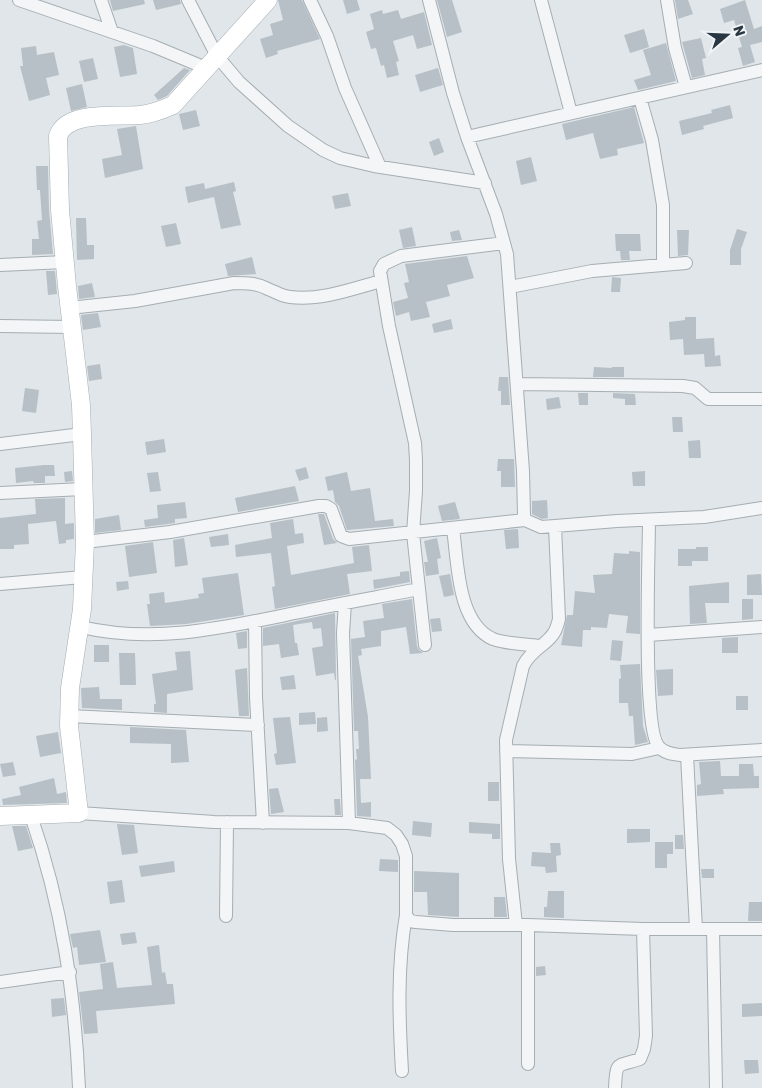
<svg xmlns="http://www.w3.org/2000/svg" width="762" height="1088" font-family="Rubik,sans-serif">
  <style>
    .building { fill: #b7c0c6 }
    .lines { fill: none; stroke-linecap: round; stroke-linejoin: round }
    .street-casing { stroke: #a5aeb3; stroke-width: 14 }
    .secondary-casing { stroke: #a5aeb3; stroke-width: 19 }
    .street { stroke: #f3f5f7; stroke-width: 12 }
    .secondary { stroke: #fff; stroke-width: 18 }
  </style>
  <rect width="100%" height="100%" fill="#e0e6e9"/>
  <path class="building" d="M110,0H144L145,4L113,11Z
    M153,0H180L181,4L156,10Z
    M278,0H302L320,39L277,51L278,54L266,58L260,39L273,35L270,24L283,20Z
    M343,0H357L360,10L347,14Z
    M437,0H452L462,32L447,37Z
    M675,0H688L693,14L678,19Z
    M745,0L754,29L762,26V42L750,45L755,62L743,66L738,48L742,47L734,20L724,23L720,9Z
    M382,10L383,14L398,10L401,19L424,12L432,45L417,49L413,35L393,41L399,61L396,62L399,75L387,78L384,65L381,66L376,48L371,49L366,32L374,29L370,14Z
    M644,29L649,47L630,53L624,35Z
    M701,38L706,58L702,59L705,75L692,78L682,42Z
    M666,43L676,81L638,90L634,80L651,75L643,50Z
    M124,45L133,48L137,74L120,77L114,47Z
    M36,46L37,55L54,52L59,75L46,78L50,95L29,101L20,66H23L21,48Z
    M93,58L98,79L84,82L79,61Z
    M184,68L190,70L167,96L158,100L154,95Z
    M438,68L443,85L420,92L415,75Z
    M82,84L87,107L71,111L66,88Z
    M730,105L733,118L703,126L704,129L682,135L679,121L712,113L711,110Z
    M634,107L644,143L617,149L618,155L600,159L593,133L566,140L562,124Z
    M196,110L200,126L183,130L179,114Z
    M136,126L143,169L105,178L102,159L122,155L117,129Z
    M439,138L444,152L434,156L429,142Z
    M531,157L537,181L521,185L516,161Z
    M36,166H48L49,210L53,254L32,255V239H39L37,221L42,220L40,190H37Z
    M234,182L236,191L233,192L241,225L221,229L214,197L188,203L185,187L204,183L205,189Z
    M348,193L351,206L335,209L332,196Z
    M76,218H86L87,245H94V259L77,260Z
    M176,223L181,244L166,247L161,226Z
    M412,227L416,246L403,248L399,230Z
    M737,229L747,232L741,249V265H730V250Z
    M459,230L462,240L452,241L450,232Z
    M677,230H689L688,255L678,256Z
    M615,234H640L641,251H629L630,260H621L620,251H616Z
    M467,256L474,278L447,285L450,296L426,302L430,317L411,321L409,312L396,316L393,302L408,298L404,283L409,282L405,264Z
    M252,257L256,274L228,276L225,264Z
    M46,271H55L57,294L48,295Z
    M612,277L621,278L620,292H611Z
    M92,283L95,297L79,299L78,286Z
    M98,313L101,327L83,330L81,315Z
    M685,317H696V339L714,338L715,356L720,355L721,366L705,367L704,354L684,355L683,339L670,340L669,322L685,320Z
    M451,319L453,329L434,333L432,324Z
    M100,364L102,379L89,381L87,366Z
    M594,367L612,368V367H624V377H593Z
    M499,377H508L510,405H501V391H498Z
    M25,388L39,390L36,413L22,411Z
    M578,393H588V405H579Z
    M613,393L635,394L636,405H625V399L613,398Z
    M559,397L561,408L547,410L546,399Z
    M672,417H682L683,432H673Z
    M164,439L166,452L147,455L145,442Z
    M700,440L701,458H689L688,441Z
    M498,459H514L515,487H501V471H497Z
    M44,465H54L55,476H45V483H34L33,481L16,483L15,468Z
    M306,467L309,478L299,481L295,470Z
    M72,471L73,481L65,482L64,472Z
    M645,471V486H633L632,472Z
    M158,472L161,491L150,492L147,473Z
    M347,472L351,491L370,488L375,521L393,519L394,526L347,530L339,506L335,502L333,490L328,491L325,477Z
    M295,486L299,501L238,512L235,498Z
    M65,498V524L74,523V539L66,540V543L59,544L56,521L28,524L29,544L14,545V549H0V518L36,514L35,499Z
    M547,500L548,518L542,519L532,514V501Z
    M185,502L187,518L175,519V523L145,527L144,520L158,518L157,505Z
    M455,502L460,519L442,521L438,506Z
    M318,514H324L333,539L337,543L324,545Z
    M119,515L121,530L95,533V519Z
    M293,519L295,534L303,533L304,543L287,546L291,575L354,563L352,547L369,545L372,571L347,574L350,594L275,609L272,587L275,586L271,553L236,557L235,545L272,538L270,523Z
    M518,529L519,548L506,549L504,530Z
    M228,534L229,545L211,547L209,537Z
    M184,538L188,565L175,567L173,540Z
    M437,538L441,558L437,559L439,574L426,576L424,562H428L424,541Z
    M153,542L157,573L129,577L125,546Z
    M696,547H708V561H692V566H678V549H696Z
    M629,551L640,552V634L626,633L628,616L609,614L607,628L591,627V630H583L582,647L561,645L567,615H573L575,591L595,593L593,575L612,574L614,553L629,554Z
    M409,571L410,582L374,589L373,580L400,576V572Z
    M238,573L244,615L186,624L150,626L147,604H150L149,594L164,592L165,603L199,598L198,594L204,593L202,578Z
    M450,574L454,595L444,597L439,576Z
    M761,574L762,595H747V575Z
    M128,581L129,589L117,591L116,582Z
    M729,582V603H705L707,623L690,624L689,586Z
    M412,599L417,646L419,650L423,653L410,654L406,627L381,631V646L361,649L362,655L358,656L368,717L371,779H360L361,803L371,802V817L357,816L355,760L357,759L356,749H359L358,731H354L351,639L365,637L363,621L384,618L382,604Z
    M742,599H753V619L742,620Z
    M335,613L336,680H335L334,673L316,676L312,648L323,646L321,628L313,629L312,622L293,625L295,643H297L299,655L281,658L279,644L263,646V628Z
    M440,618L442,631L432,632L430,619Z
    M247,631V648L238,649L236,633Z
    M738,637V653H722V638Z
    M612,640L623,641L621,661L610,660Z
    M94,645H109V662H94Z
    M190,651L193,690L167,694V713L154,712V704H156L152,674L177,670L175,652Z
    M119,653H135L136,685H120Z
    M640,664L643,726L648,742L635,745L633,716H629L628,703H619V679L621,678L620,665Z
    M247,668L249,716H239L235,670Z
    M673,669V695L658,696L656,670Z
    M294,675L296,689L282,690L280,677Z
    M99,687L100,699H122V710L82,708L81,688Z
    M736,696H748V710H736Z
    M315,712L316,724L299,725V713Z
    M290,717L296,763L276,765L274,754L277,753L273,718Z
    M327,717L328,731L317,732V718Z
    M130,727L186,730L189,762L171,763V744L130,743Z
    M58,732L61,753L40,757L36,736Z
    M720,761L721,776H739V764H753L754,776H759V788L723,789L724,794L697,796V785L701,784L699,762Z
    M13,762L16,775L3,777L0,764Z
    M54,778L57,794L66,792L67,803L3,805L2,799L21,795L19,787Z
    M488,782H499V801H488Z
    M278,788L284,812L271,814L269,789Z
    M334,799H340L341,815H335Z
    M413,821L432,823L431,837L412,835Z
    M469,822L500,824V839H492V834L469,833Z
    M117,824L134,825L138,853L122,855Z
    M12,826H26L33,848L18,851Z
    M627,829H650V842L627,843Z
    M675,835H683L684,849H675Z
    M655,842H673V854H667V868H655Z
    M550,843H560L561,855L556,856L557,872L546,873L545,867L531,866L532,852L551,853Z
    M380,859L398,860V872L379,871Z
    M174,861L175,872L141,877L139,866Z
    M701,869H714V878H702Z
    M414,871L459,873V917L428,915L427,892H414Z
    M122,880L125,902L110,904L107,882Z
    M548,891H564V918L544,917V907H547Z
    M494,897H505L507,917H494Z
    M749,902H762V921H748Z
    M100,930L106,962L79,965L77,947L73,948L70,934Z
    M135,932L137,943L122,945L120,934Z
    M159,945L162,973L165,972L167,984H173L175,1004L96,1011L98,1033L84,1034L79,992L103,989L100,964L113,962L117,988L152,985L147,947Z
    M545,966L546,975L536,976V967Z
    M64,998L66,1015L52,1017L51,999Z
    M762,1003V1016L742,1017V1004Z
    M744,1060H758L759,1073L745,1074Z"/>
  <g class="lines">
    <g class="street-casing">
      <path id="street" d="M19,0L153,46L206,68
        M101,0L112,32
        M188,0L217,56L239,82L288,126L323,150L340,158L374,166L485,183
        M310,0L327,36L345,88L380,167
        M429,0L453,93L467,137L496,214L507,254L523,471L524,515L525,520L541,527L555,526L617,521L704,517L762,508
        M541,0L571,113
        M667,0L675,48L686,87
        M640,98L652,140L663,205V265
        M467,137L762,70
        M0,265L65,262
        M510,287L592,271L686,263
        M69,308L135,301L234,283C246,283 257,283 268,289C276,292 281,296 290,297C320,301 352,289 381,281
        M0,326L72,327
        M517,384L683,386L695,388L708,399H762
        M0,444L82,434
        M0,493L83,489
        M649,520C649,555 642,729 659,747C664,753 673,754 680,755L762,750
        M453,529C458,563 457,623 493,639C506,644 525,644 539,646
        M85,542L170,532L319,506H326L331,509L341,536L349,539L525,520
        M0,584L83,577
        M345,603L343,633L349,823
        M255,621L256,697L263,823
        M81,627C154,644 223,628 295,613C337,604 378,597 419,589
        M648,635L762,627
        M425,645L413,533L416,491V460L415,443L389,326L380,271L384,264L401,256L504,243
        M69,716L258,725
        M506,751L632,754L659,748
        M687,755L696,929
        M79,813L214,822L349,823L387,828L396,835L402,844L406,856V915L410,921L416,922L453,925H528L643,929H762
        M31,816C62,905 75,994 79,1088
        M226,916L227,822
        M516,925L509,859L506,740L523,666C532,648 548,645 555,631C557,627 558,623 559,619L555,526
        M713,929L716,1088
        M0,982L70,972
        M528,1064V925
        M402,1071C399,1019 397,967 406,915
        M615,1088C616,1060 617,1067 640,1059L644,1049L646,1036L643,929"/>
    </g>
    <g class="secondary-casing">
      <path id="secondary" d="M0,816L79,813L69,726L70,688L82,609L85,542L82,434L81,405L67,286L60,210L58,136C67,110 118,117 140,115C152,114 162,110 173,105L268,0"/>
    </g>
    <use href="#street" class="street"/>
    <use href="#secondary" class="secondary"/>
  </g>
  <g transform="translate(727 35) rotate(71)" stroke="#f0f4f7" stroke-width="4" paint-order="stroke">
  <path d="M0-4L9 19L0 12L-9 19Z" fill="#283741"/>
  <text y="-8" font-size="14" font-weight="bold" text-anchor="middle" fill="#283741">N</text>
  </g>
</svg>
